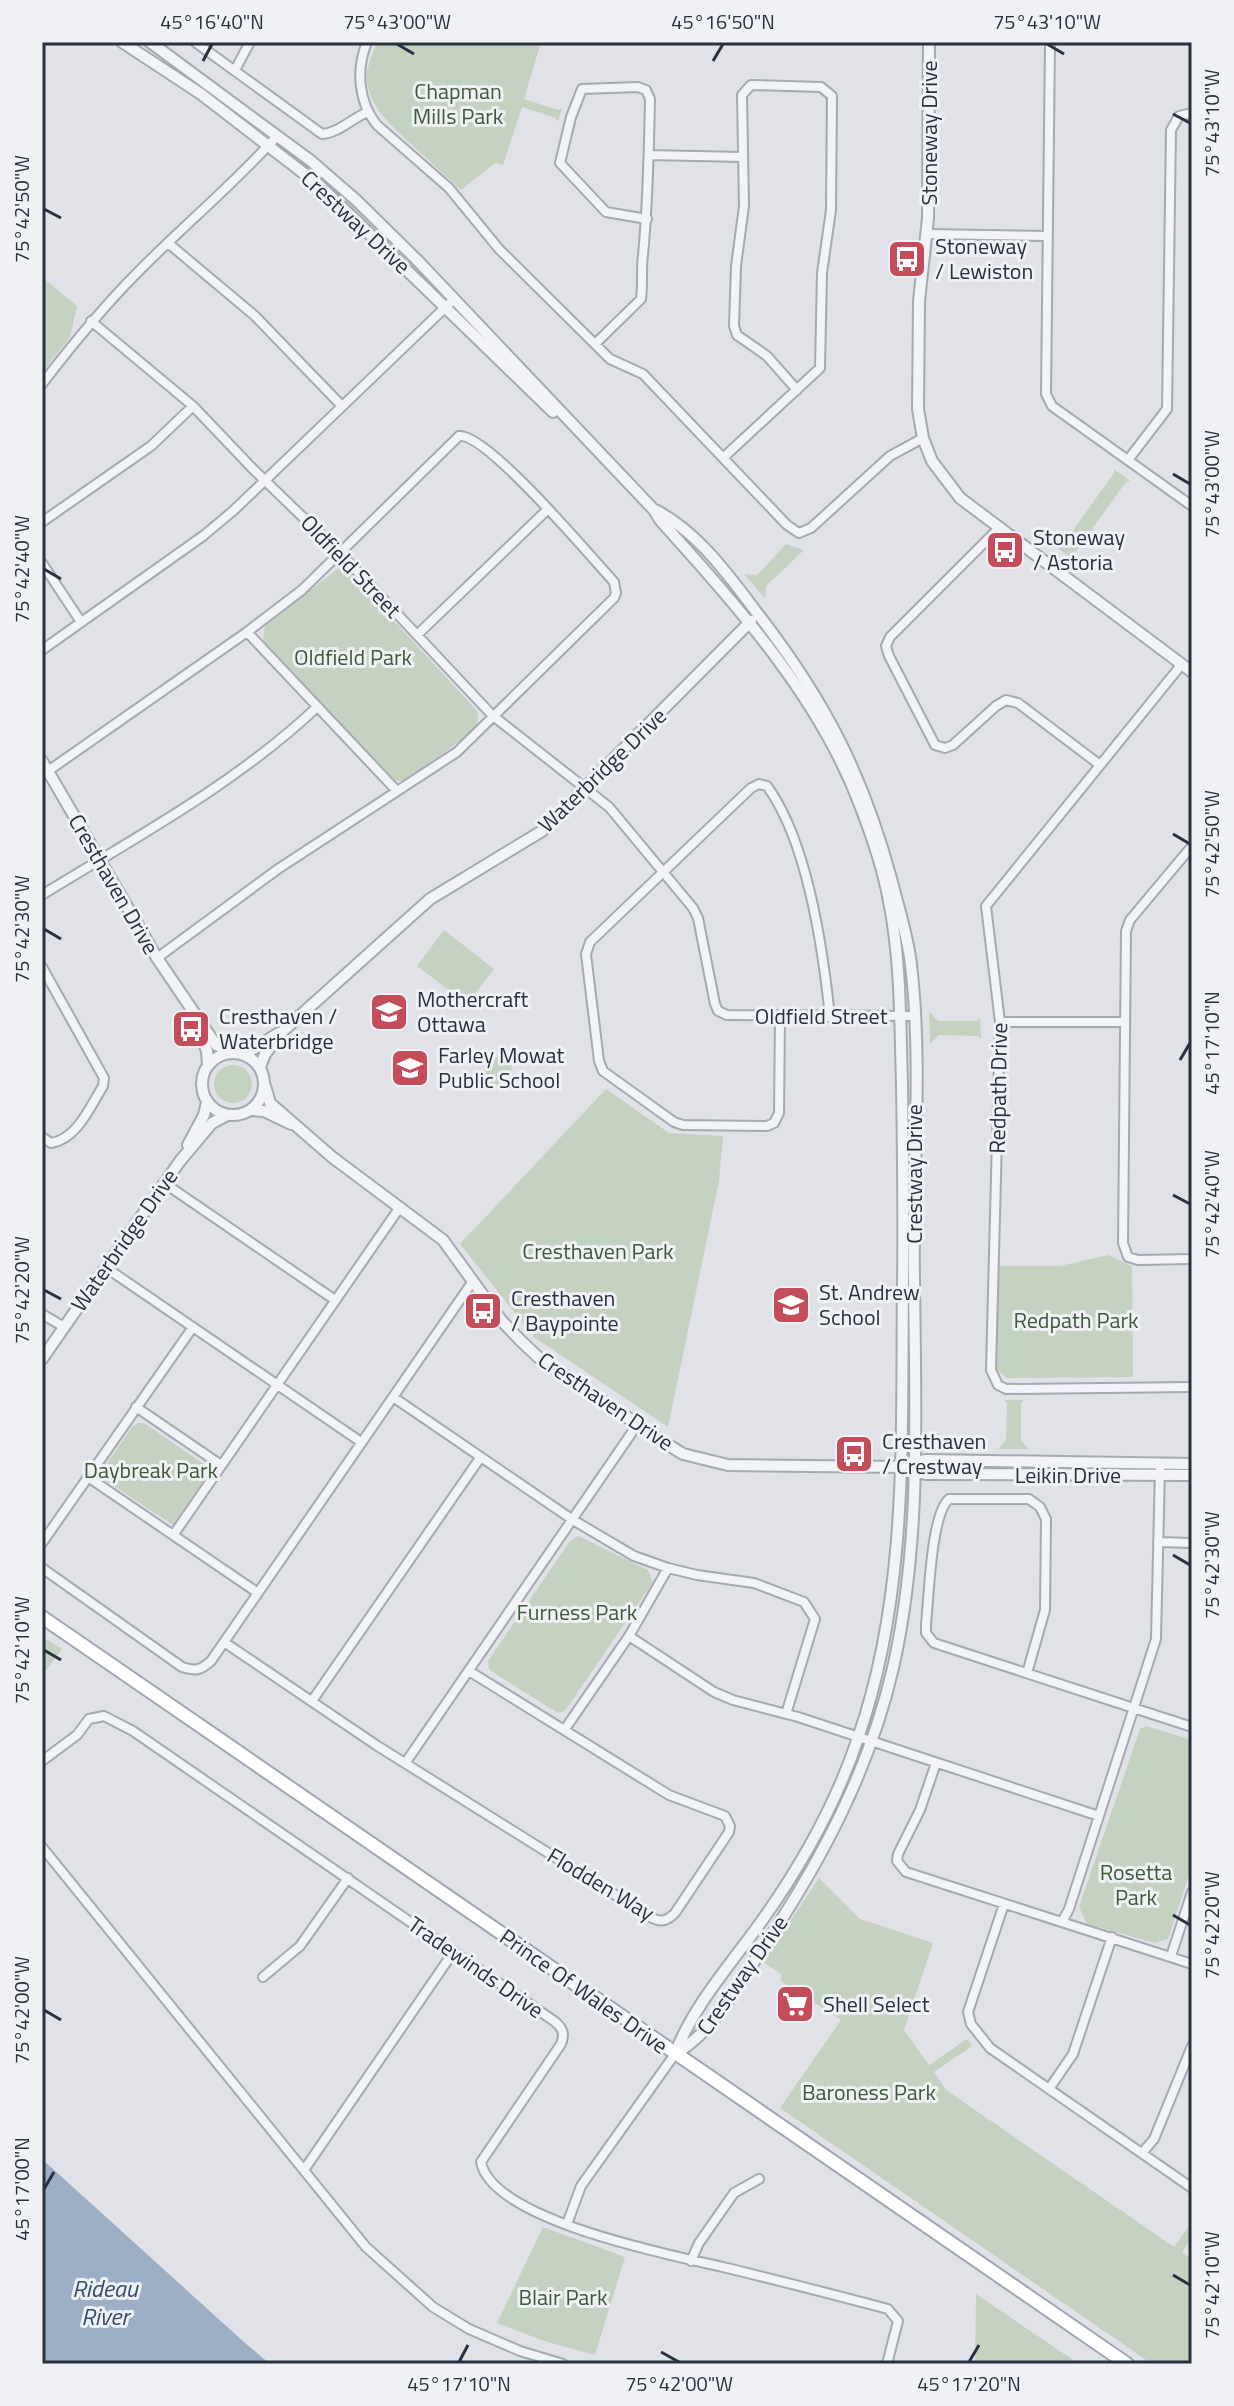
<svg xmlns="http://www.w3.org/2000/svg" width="1234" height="2406" font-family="'Titillium Web',sans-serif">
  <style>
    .green { fill: #c5d1c1 }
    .water { fill: #9dafc5 }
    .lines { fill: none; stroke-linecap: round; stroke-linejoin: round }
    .minor-casing { stroke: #a5a9b2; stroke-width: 12 }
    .tertiary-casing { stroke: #a5a9b2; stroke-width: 14 }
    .primary-casing { stroke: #a0a6b3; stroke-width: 16 }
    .minor { stroke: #f2f3f6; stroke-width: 8 }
    .tertiary { stroke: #f2f3f6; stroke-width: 10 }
    .primary { stroke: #fff; stroke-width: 12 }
    .ticks { fill: none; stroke: #29303e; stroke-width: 3 }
    .labels { text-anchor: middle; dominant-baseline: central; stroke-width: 6; stroke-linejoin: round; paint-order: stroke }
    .park-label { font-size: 22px; fill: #3c5938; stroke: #eff1f5 }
    .street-label { font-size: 22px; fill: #29303e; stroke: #eff1f5 }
    .poi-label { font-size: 22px; fill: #29303e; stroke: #eff1f5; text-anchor: start }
    .water-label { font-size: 24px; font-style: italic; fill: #364d6f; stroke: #eff1f5 }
    .neatline { fill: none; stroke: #29303e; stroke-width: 3 }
    .ticks-label { font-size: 20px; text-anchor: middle; fill: #29303e }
  </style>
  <rect width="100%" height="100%" fill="#e0e2e8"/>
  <path class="green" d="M378,42H541L524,99L558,110L562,108L558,122L556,118L522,107L503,165L495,163L461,190C443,174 427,159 410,143C376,112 352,89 378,42Z
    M314,174C350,194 412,256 434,290Z
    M42,277L77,306L70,337L42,372Z
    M1114,469L1130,481L1126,482L1074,554L1075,561L1056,547L1062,546L1114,473Z
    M786,544L804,550L766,586L765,598L744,574L757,575Z
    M339,568L347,570L478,712L477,728L406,781H395L263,642L265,626Z
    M444,930L494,969L467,1004L417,966Z
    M929,1012L938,1021H977L980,1018L981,1039L978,1036L939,1035L930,1044Z
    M484 1071a14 14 0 1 1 28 0a14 14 0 1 1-28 0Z
    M214 1084a19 19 0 1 1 38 0a19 19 0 1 1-38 0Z
    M606,1089L669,1133L723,1136L719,1181L668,1427L534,1337L460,1244Z
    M1108,1255L1132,1266L1133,1377L1007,1378L993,1366L994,1266H1060Z
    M1004,1400H1024L1021,1403V1440L1029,1449H998L1006,1440L1007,1403Z
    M138,1423H144L205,1465L207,1476L173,1525L105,1480L103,1469L132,1427Z
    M578,1536L648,1570L653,1582L565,1711L558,1713L494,1673L489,1669L488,1661L570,1541Z
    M42,1637L62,1649L42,1676Z
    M1146,1726L1192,1740V1866L1168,1939L1155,1943L1087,1924L1079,1907L1140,1729Z
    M819,1878L860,1919L933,1943L904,2030L929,2065L967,2039L972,2046L934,2072L946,2090L1174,2247L1192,2222V2237L1182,2252L1192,2259V2364H1152L780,2108L841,2020L781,1981V1974L763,1962Z
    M543,2227L625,2257L595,2355L544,2341L497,2323Z
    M976,2294L1079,2364H975Z"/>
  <path class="water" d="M42,2159L245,2343L270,2364H42Z"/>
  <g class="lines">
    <g class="minor-casing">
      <path id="minor" d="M195,42L322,134C339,133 352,118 368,112
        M367,42C356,69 358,102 377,125L449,188L499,249L610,359L643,374L787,525L799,533L811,528L890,456L923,438
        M1050,42L1046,394L1052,406L1192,506
        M235,70L250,42
        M649,155L743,157
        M927,234L1047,236
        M168,243L255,316L341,405
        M91,321L193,406L254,470L341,554L492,715L609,807L693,908L698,918L715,1004L718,1011L727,1015L915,1016
        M595,344L641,299C643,284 641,269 643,255C648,203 649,152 650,99L646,90L638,87L582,89L571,117L560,163L606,212L647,219
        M42,384C72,345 102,308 137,273C183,226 234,184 277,136
        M724,457L820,368L822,273L831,210L832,96L821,87L751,85L742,95L744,206L736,266L734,326L737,335L767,356L797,390
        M1128,460L1167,409L1171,130L1179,116L1192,113
        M42,522L151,446L193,406
        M999,528L890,637L886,646L889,656L935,745L945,748L953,745L996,706L1006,700L1018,703L1100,765
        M42,563L81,622
        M247,632L396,790
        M417,635L547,510
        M42,650L203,536L233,511L453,300
        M1182,664L986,906L1000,1022L991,1370L998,1385L1006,1389L1192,1387
        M48,771L247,632L302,590L459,436C486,432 591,557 614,582L616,593L614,598L457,752L278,869L157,958
        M1192,846L1130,920L1126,931L1123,1243L1128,1257L1138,1260L1192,1259
        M42,895C136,837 237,783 317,707
        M42,967L104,1078L103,1086C90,1107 77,1139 51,1143L42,1137
        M780,1016L779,1113L774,1123L767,1126L683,1125L674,1122L603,1071L599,1061L586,954L590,942L751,788L759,784L767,786C808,842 823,949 830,1017
        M1000,1022H1125
        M164,1183L335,1300
        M105,1267L361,1442
        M42,1314L64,1327
        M393,1397L573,1520L634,1556L668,1568L697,1575L754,1583L804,1602L815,1619L786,1714
        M136,1407L221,1465
        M88,1477L258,1593
        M174,1534L400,1207
        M1158,1542L1192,1543
        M42,1543L193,1327
        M42,1568L182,1667C195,1671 200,1671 211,1661L473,1281
        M629,1636L714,1692L733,1700L798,1717L1099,1816
        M224,1642L376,1745L652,1918C662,1923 668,1920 675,1913L729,1832L730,1826L725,1816L669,1795L469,1671
        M1027,1673L1045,1610L1046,1519L1040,1507L1029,1499H949C931,1514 929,1597 926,1624V1633L934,1643L1192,1727
        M312,1701L480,1458
        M565,1729L629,1636L668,1568
        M42,1761L77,1735L89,1719L104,1716L133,1731L554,2021C563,2028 565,2034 561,2044L481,2162C492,2221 676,2256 727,2268C781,2281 835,2295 888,2309L898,2321L887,2364
        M406,1762L637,1425
        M936,1763L920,1810L898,1854L897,1861L906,1872L1192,1964
        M42,1847L366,2247L433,2307L469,2329L520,2351L563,2364
        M1004,1904L968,2012L971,2024L990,2048L1192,2188
        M1062,1922L1069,1909L1156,1639L1160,1469
        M1171,1956L1192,1892
        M263,1977L300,1946L348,1878
        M1049,2089L1073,2054L1112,1937
        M1142,2153L1154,2139L1192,2046
        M304,2170L454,1951
        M567,2224L581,2186L675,2054
        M691,2261L699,2243L734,2193L759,2179"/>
    </g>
    <g class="tertiary-casing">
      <path id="tertiary" d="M122,42L201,94L319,185L553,412
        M150,42L311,161L356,200L418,261L654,510L660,520C737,606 819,696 860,805C872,836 883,868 889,901C901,961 900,1022 902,1084C903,1150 904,1217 903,1284C901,1436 909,1592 858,1738C836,1804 801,1866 761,1922C731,1964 693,2006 675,2054
        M929,42L928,218L919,301L918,409L923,438L932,461L960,498L1192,672
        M655,510C699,532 732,580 761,618C827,704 864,778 892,882C899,910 908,937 911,965C923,1066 912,1177 914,1279C915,1409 922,1540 893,1668C869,1772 820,1863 761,1951C737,1987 714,2031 675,2054
        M42,761L157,958L216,1045L234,1053
        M195,1021L207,1051L208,1066
        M202 1084a31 31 0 1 1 62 0a31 31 0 1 1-62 0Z
        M244,1055L279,1033
        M260,1067L265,1054L284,1030L430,899L542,831L751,621
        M265,1086L270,1103L332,1157L443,1240L501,1320L520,1340L538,1357L662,1441L683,1454L728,1465L902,1467L926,1474L1192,1475
        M252,1110L264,1111L291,1124
        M188,1145L204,1115L207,1102
        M42,1359L180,1161L212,1123L227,1115
        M911,1463L926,1460L1192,1464"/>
    </g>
    <g class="primary-casing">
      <path id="primary" d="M42,1617L1127,2364"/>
    </g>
    <use href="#minor" class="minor"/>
    <use href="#tertiary" class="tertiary"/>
    <use href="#primary" class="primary"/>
  </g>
  <path class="ticks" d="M397,44L414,54M1047,44L1064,54M203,61L212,44M713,61L723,44M1173,114L1190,123M44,209L61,218M1173,474L1190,484M44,569L61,579M1173,834L1190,844M44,929L61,939M1180,1060L1190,1043M1173,1195L1190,1204M44,1290L61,1299M1173,1555L1190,1565M44,1650L61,1660M1173,1915L1190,1925M44,2010L61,2020M44,2189L54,2172M1173,2275L1190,2285M661,2352L679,2362M459,2362L468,2345M969,2362L979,2345"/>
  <defs>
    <g id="bus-square" transform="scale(2)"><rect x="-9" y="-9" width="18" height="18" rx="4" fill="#c54c5a" stroke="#eff1f5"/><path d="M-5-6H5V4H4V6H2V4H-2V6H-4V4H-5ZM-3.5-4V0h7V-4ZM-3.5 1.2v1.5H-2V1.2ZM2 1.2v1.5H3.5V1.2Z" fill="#fff"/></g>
    <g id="school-square" transform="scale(2)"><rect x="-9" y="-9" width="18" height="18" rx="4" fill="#c54c5a" stroke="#eff1f5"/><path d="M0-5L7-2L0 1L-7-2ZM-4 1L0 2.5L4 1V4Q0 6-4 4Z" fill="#fff"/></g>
    <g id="supermarket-square" transform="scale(2)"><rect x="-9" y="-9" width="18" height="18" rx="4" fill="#c54c5a" stroke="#eff1f5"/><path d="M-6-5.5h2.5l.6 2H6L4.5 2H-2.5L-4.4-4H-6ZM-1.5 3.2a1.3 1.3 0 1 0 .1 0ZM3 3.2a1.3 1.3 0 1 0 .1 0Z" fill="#fff"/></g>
  </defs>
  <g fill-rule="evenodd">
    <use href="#bus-square" x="907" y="259"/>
    <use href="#bus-square" x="1005" y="550"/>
    <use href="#school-square" x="389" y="1012"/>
    <use href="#bus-square" x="191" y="1029"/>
    <use href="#school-square" x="410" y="1068"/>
    <use href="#school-square" x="791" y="1305"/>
    <use href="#bus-square" x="483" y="1311"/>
    <use href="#bus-square" x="854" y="1454"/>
    <use href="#supermarket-square" x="795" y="2004"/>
  </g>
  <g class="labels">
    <g class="park-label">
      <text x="458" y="91">Chapman<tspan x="458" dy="25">Mills Park</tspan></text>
      <text x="353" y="657">Oldfield Park</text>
      <text x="598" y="1251">Cresthaven Park</text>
      <text x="1076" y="1320">Redpath Park</text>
      <text x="151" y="1470">Daybreak Park</text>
      <text x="577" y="1612">Furness Park</text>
      <text x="1136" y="1872">Rosetta<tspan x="1136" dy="25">Park</tspan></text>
      <text x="869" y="2092">Baroness Park</text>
      <text x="563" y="2297">Blair Park</text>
    </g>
    <g class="street-label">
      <text transform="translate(929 133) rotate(-90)">Stoneway Drive</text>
      <text transform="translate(356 222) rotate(43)">Crestway Drive</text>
      <text transform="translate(351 566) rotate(46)">Oldfield Street</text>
      <text transform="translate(602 770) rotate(-44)">Waterbridge Drive</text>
      <text transform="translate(114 884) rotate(60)">Cresthaven Drive</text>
      <text x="821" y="1016">Oldfield Street</text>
      <text transform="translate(998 1088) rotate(-89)">Redpath Drive</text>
      <text transform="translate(914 1174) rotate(-90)">Crestway Drive</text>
      <text transform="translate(124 1240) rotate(-55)">Waterbridge Drive</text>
      <text transform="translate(606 1401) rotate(34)">Cresthaven Drive</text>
      <text x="1068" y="1475">Leikin Drive</text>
      <text transform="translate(601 1884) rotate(31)">Flodden Way</text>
      <text transform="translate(476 1967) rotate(35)">Tradewinds Drive</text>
      <text transform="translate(742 1975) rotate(-55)">Crestway Drive</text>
      <text transform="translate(584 1991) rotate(35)">Prince Of Wales Drive</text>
    </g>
    <g class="poi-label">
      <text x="935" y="246">Stoneway<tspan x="935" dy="25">/ Lewiston</tspan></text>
      <text x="1033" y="537">Stoneway<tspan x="1033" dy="25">/ Astoria</tspan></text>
      <text x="417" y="999">Mothercraft<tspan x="417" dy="25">Ottawa</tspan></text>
      <text x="219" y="1016">Cresthaven /<tspan x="219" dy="25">Waterbridge</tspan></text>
      <text x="438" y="1055">Farley Mowat<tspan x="438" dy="25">Public School</tspan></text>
      <text x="819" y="1292">St. Andrew<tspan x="819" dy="25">School</tspan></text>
      <text x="511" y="1298">Cresthaven<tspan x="511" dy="25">/ Baypointe</tspan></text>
      <text x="882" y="1441">Cresthaven<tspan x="882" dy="25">/ Crestway</tspan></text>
      <text x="823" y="2004">Shell Select</text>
    </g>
    <g class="water-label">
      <text x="105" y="2288">Rideau<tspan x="105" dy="28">River</tspan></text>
    </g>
  </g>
  <rect width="1234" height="2406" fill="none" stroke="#eff1f5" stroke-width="88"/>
  <rect x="44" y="44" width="1146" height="2318" class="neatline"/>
  <g class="ticks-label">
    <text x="212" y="29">45°16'40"N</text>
    <text x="397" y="29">75°43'00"W</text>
    <text x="723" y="29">45°16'50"N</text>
    <text x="1047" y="29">75°43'10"W</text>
    <text transform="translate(1212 123) rotate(-90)" y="7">75°43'10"W</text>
    <text transform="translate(22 209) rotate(-90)" y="7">75°42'50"W</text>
    <text transform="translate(1212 484) rotate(-90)" y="7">75°43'00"W</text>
    <text transform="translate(22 569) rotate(-90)" y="7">75°42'40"W</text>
    <text transform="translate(1212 844) rotate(-90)" y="7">75°42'50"W</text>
    <text transform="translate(22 929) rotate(-90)" y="7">75°42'30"W</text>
    <text transform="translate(1212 1043) rotate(-90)" y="7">45°17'10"N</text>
    <text transform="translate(1212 1204) rotate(-90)" y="7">75°42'40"W</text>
    <text transform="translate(22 1290) rotate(-90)" y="7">75°42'20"W</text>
    <text transform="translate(1212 1565) rotate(-90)" y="7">75°42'30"W</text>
    <text transform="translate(22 1650) rotate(-90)" y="7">75°42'10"W</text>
    <text transform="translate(1212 1925) rotate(-90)" y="7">75°42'20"W</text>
    <text transform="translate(22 2010) rotate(-90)" y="7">75°42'00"W</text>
    <text transform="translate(22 2189) rotate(-90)" y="7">45°17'00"N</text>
    <text transform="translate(1212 2285) rotate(-90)" y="7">75°42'10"W</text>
    <text x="459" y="2391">45°17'10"N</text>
    <text x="679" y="2391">75°42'00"W</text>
    <text x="969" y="2391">45°17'20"N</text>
  </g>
</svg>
